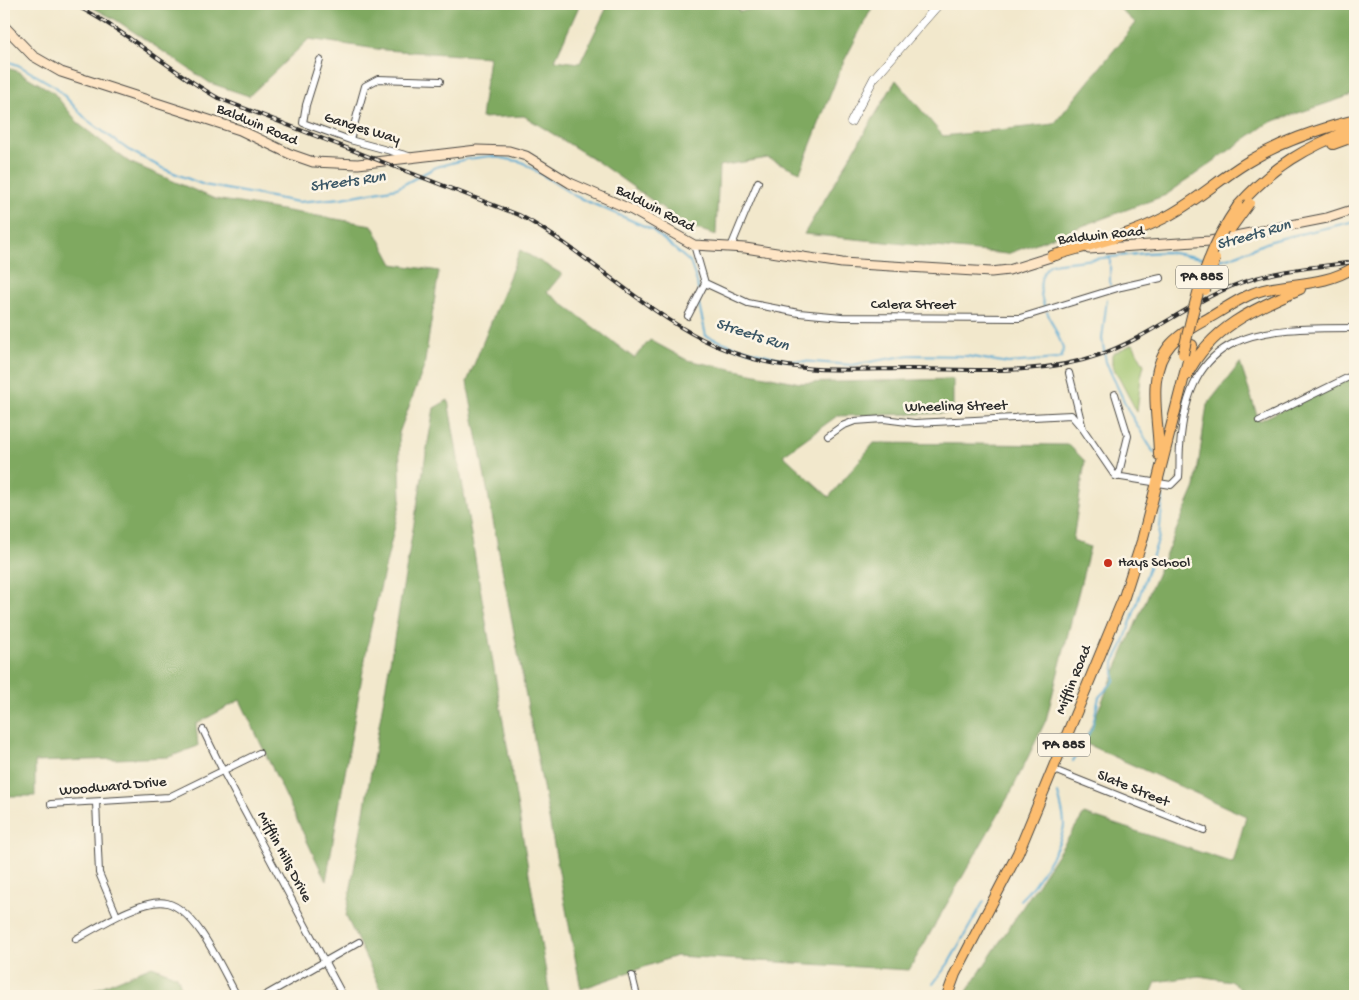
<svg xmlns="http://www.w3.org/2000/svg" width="1359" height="1000" font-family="'Gochi Hand',sans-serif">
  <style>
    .green { fill: #9fc36d; stroke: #65774c }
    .forest { fill: #7fa960; stroke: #556a46 }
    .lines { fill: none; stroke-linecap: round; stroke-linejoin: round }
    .stream { stroke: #59aad3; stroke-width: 2 }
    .minor-casing { stroke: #494743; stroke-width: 8 }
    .tertiary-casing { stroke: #494743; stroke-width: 9 }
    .secondary-casing { stroke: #494743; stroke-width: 11 }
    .primary-casing { stroke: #494743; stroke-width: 12 }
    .minor { stroke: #fff; stroke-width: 6 }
    .tertiary { stroke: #fff; stroke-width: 8 }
    .secondary { stroke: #fee5c5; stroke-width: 9 }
    .primary { stroke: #fcbd6f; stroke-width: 10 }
    .rail-casing { stroke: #2b2b2b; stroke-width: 4 }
    .rail { stroke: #fcf5e5; stroke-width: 2; stroke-dasharray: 5.5; stroke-linecap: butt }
    .primary-bridge-casing { stroke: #494743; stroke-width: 12; stroke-linecap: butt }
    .primary-bridge { stroke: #fcbd6f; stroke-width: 10 }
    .poi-dot { fill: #c8321e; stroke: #fcf5e5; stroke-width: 2 }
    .labels { text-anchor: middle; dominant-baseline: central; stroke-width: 5; stroke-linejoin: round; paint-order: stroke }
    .shield { fill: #fcf5e5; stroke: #6a6863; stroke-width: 1 }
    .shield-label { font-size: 14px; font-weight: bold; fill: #2b2b2b }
    .street-label { font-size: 15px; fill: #2b2b2b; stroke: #fcf5e5 }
    .poi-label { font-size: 15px; fill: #2b2b2b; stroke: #fcf5e5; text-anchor: start }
    .water-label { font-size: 16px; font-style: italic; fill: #3b5766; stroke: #fcf5e5 }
  </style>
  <rect width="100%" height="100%" fill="#fcf5e5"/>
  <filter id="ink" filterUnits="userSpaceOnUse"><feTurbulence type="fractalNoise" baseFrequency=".02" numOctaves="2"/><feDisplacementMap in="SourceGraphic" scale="10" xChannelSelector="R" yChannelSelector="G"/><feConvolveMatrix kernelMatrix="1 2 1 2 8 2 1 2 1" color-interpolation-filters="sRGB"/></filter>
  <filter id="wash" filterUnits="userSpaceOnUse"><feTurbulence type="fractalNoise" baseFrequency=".0096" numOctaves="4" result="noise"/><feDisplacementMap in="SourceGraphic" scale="20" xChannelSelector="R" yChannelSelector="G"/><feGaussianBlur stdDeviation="1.12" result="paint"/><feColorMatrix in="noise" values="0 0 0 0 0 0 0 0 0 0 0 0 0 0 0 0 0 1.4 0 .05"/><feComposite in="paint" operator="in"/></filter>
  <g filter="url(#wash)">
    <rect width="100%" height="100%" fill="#f2e8cc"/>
    <path class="green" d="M1133,344L1144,365L1141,377L1137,412L1112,365V354Z"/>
    <path class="forest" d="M86,4H580L555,60L580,63L607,7L627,4H737L739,12L779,4H874L842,65L800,172L768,158L719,166L716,235L688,226L595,160L524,116L481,118L489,57L384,50L309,39L249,96L210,83L116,20Z
      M1114,4H1355V94L1268,123L1166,195L1007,254L804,234L896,80L943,136L1054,124L1136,23Z
      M4,67L17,71L53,92L80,125L129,162L215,199L372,225L393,264L439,271L424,367L399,433L401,500L370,631L326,881L240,700L196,724L198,746L169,757L35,762V796H4Z
      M520,250L562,274L547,292L634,358L650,340L687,360L800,383L953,379V413L837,416L783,455L829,497L874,443L1069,445L1085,461L1073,540L1090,547L1046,720L1011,792L909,970L676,956L581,989L467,382Z
      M1240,363L1259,421L1355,374V996H1251L1230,981L1199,976L1156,982L1150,996H964L1084,814L1233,863L1246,816L1084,743L1195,487L1207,405Z
      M448,400L550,996H384L346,916L434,408Z
      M152,966L177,976L184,996H79Z"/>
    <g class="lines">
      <path class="stream" d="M4,60L18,65L56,87L87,120L127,149L164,169L204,185L298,202L342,198L397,188L436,167L467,159L491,156L522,162L575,196L651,229L690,262L697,282L698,290
        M1219,260L1231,257L1274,240L1355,221
        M1110,285V257
        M1107,299L1102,339L1106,362L1129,412L1154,453
        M698,300L706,336L736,347L786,360L852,365L910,355L966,356L1008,363L1057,359L1062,357L1063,347L1047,312
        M1045,308C1039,293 1037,273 1051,264L1146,253L1167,252L1207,259
        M1073,761L1092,728L1099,697L1114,681V662L1123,645L1159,537L1163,497
        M1020,900C1035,886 1063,844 1064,824C1064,814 1060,803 1058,793
        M933,984L948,964L984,901"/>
    </g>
  </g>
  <g filter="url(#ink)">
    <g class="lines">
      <g class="minor-casing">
        <path id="minor" d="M320,60L306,105L303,123L350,140L409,156
          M350,140L365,86L378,79L440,81
          M694,245L705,283L748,303L799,313L842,317L1020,318L1121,287L1161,278
          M731,247L758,182
          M688,316L705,283
          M1069,373L1083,429L1115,476L1171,485L1179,477C1180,467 1179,457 1180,447C1188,328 1258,328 1355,328
          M1115,394L1128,436L1118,477
          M1259,421L1355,374
          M828,436L842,426L855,421L884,419L915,423L1071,415L1082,428
          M203,730L223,771L343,996
          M1054,770L1204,830
          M96,802L99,873L117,916
          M51,804L169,797L259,753
          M76,939C96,928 144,897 167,903C198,911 222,970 237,996
          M632,976L637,996
          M264,996L359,942"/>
      </g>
      <g class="tertiary-casing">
        <path id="tertiary" d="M851,122L874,78L939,4"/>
      </g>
      <g class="secondary-casing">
        <path id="secondary" d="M4,26L33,56L61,72L240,130L290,154L313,162L358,164L477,150L509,151L526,156L570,183L632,210L694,245L745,248L842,263L991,272L1009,270L1057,255
          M1089,249L1210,241L1327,218L1355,209"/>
      </g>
      <g class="primary-casing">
        <path id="primary" d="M1333,144L1355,136
          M1238,206C1273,166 1307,147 1355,128
          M1052,256C1089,245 1129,236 1164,218C1194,203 1218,180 1246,163C1280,142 1316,130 1355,120
          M1187,375C1210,328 1255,308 1300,289
          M1159,455C1159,419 1145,373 1171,344C1181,333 1196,325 1209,318C1226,308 1244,295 1263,290C1297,282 1324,286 1355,267
          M947,996L955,974L1018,853L1124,597L1142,541L1192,345"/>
      </g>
      <use href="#minor" class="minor"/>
      <use href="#tertiary" class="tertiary"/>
      <use href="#secondary" class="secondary"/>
      <use href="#primary" class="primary"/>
      <g class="rail-casing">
        <path id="rail" d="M73,4C125,30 168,69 218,98L519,215C584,250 636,305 702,339C729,353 759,362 788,366C828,372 870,369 910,369C972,369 1040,376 1099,355C1140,341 1176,313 1215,294C1259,271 1307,268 1355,262"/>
      </g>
      <use href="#rail" class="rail"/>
      <g class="primary-bridge-casing">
        <path id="primary-bridge" d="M1231,228L1249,203
          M1205,290L1215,259
          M1183,354C1196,298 1204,255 1238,206"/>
      </g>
      <use href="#primary-bridge" class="primary-bridge"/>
    </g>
  </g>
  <circle class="poi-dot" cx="1108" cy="563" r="5"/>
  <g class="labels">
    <g class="shield">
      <rect x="1176" y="265.5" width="52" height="23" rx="4"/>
      <rect x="1038" y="733.5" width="52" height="23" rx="4"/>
    </g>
    <g class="shield-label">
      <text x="1202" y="277">PA 885</text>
      <text x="1064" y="745">PA 885</text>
    </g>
    <g class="street-label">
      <text transform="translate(257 125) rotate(23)">Baldwin Road</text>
      <text transform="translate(362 129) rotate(17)">Ganges Way</text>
      <text transform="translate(655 209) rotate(27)">Baldwin Road</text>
      <text transform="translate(1101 236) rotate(-6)">Baldwin Road</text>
      <text x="913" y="305">Calera Street</text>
      <text transform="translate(956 407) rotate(-1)">Wheeling Street</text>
      <text transform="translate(1074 680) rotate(-68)">Mifflin Road</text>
      <text transform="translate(113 787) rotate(-5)">Woodward Drive</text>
      <text transform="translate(1133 789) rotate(22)">Slate Street</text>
      <text transform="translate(284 857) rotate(62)">Mifflin Hills Drive</text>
    </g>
    <g class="poi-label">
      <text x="1118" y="563">Hays School</text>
    </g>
    <g class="water-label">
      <text transform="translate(348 183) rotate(-8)">Streets Run</text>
      <text transform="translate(1254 236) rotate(-16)">Streets Run</text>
      <text transform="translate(752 336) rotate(18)">Streets Run</text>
    </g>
  </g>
  <rect width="1359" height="1000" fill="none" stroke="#fcf5e5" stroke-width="20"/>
</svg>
